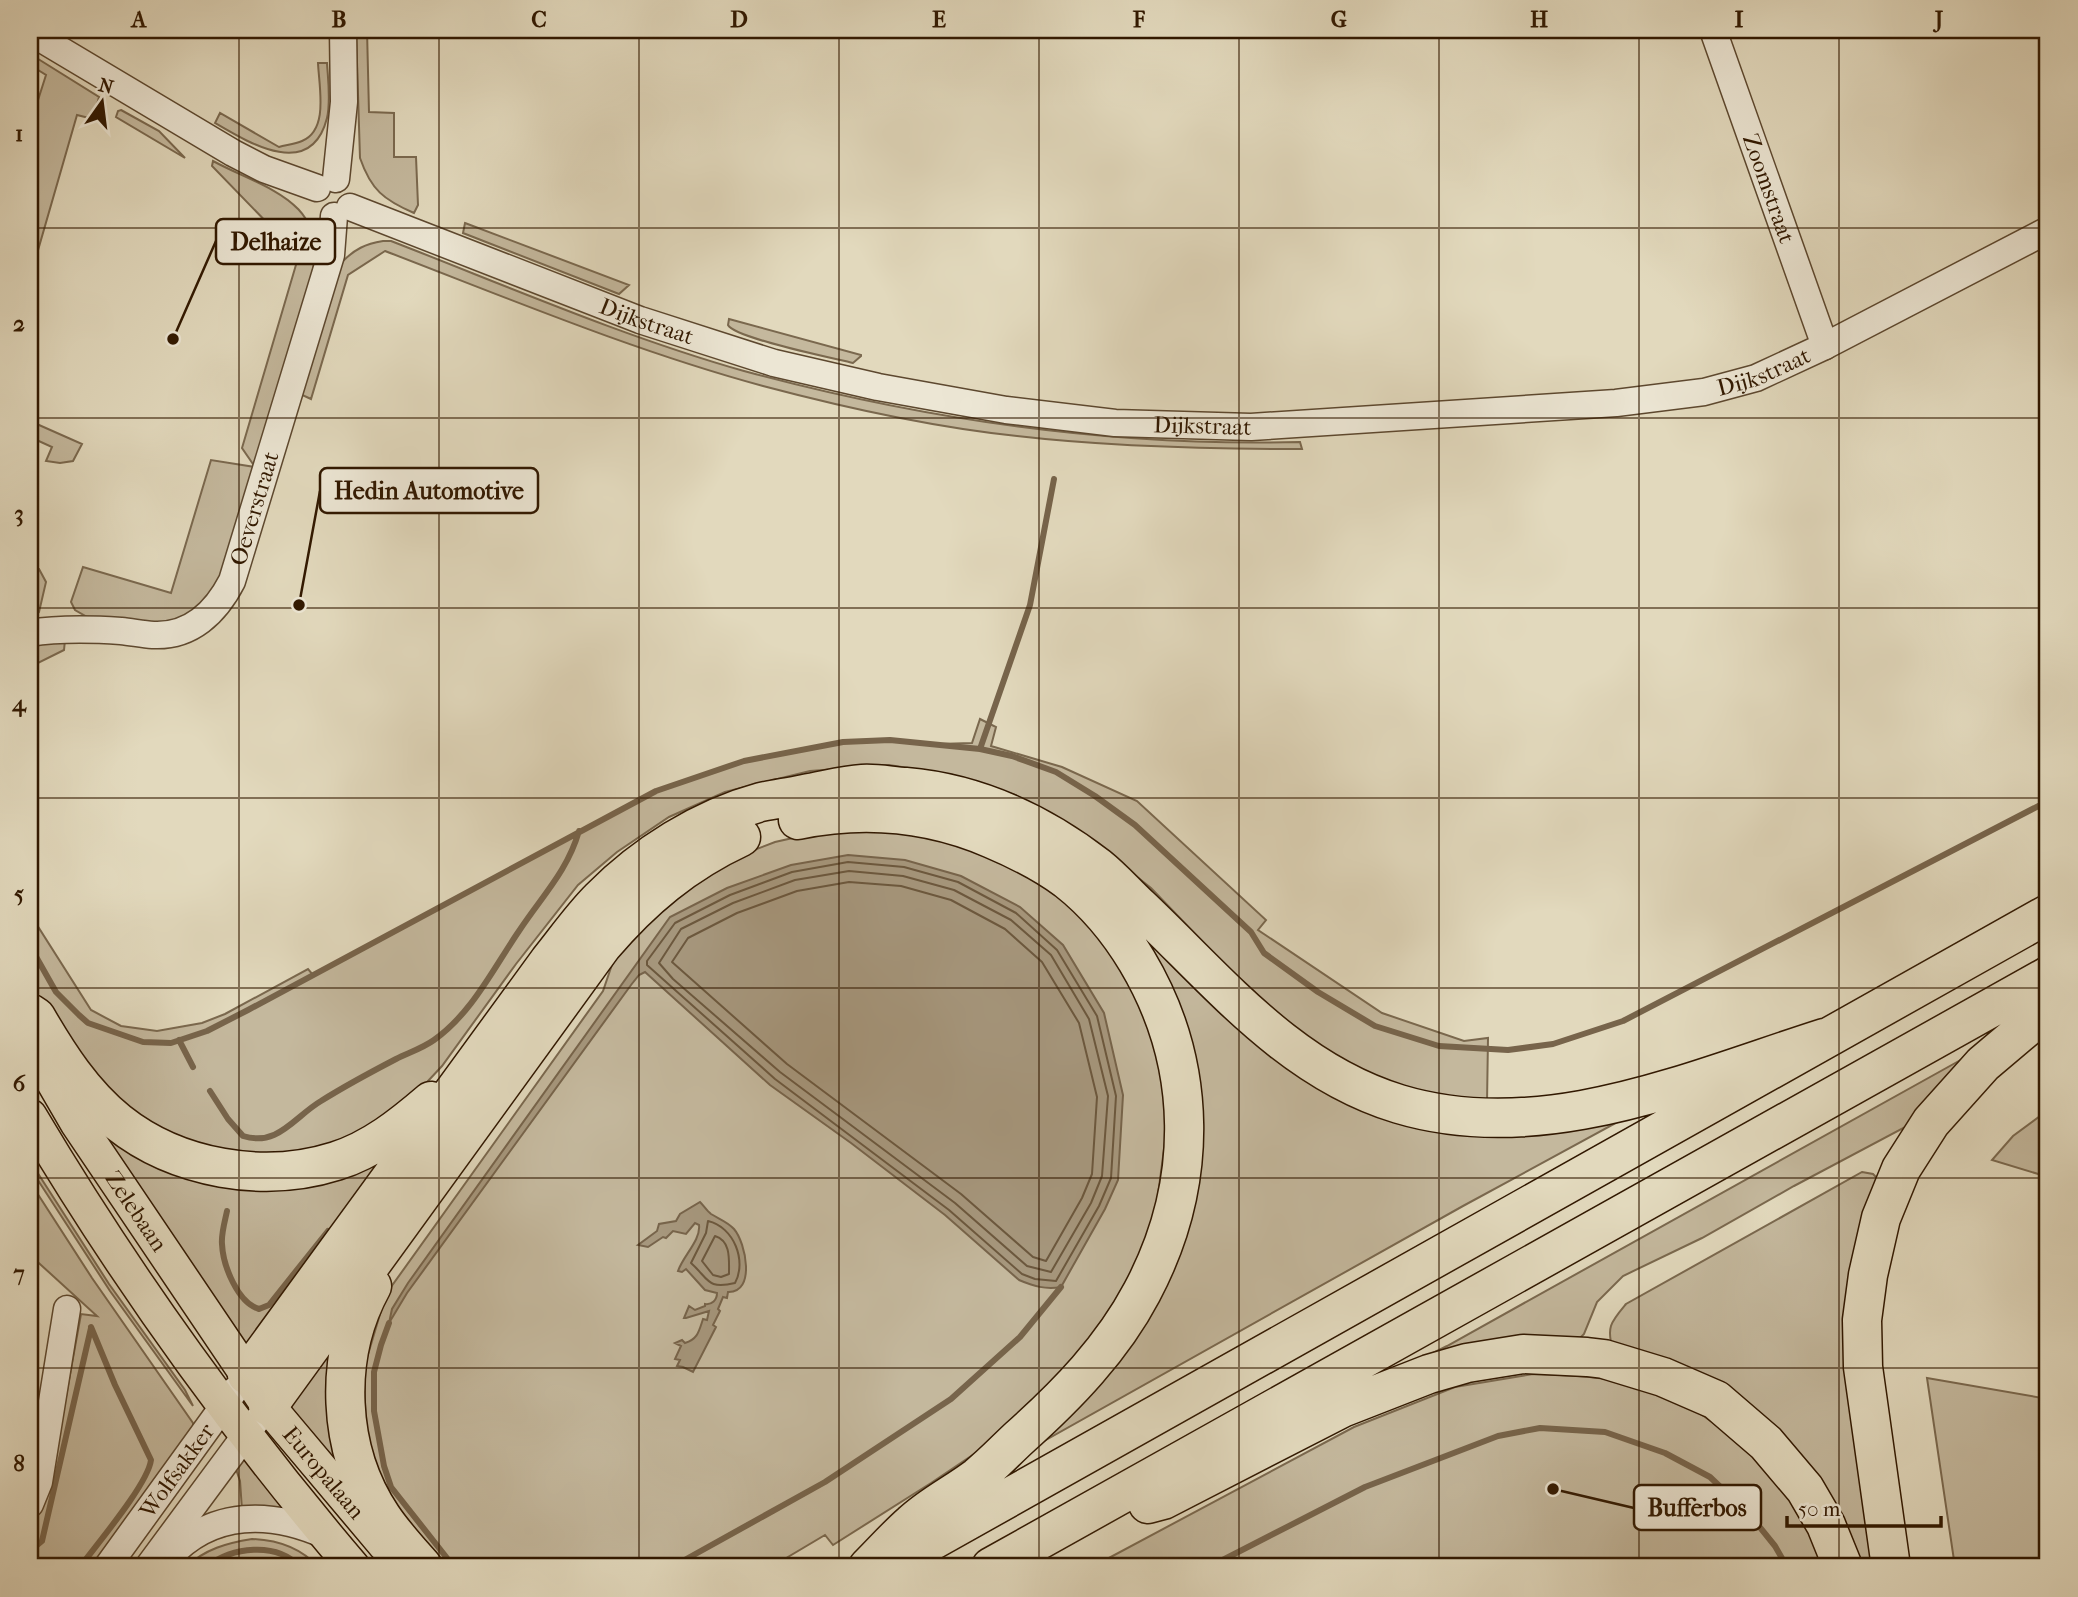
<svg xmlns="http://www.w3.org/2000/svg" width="2078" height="1597" font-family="'IM FELL French Canon',serif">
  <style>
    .green { fill: #c4b89d; stroke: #7a684e; stroke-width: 2 }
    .water { fill: #a6977d; stroke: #77644b; stroke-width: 2 }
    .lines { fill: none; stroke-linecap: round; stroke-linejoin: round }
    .shore { stroke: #6c583e; stroke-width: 2 }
    .stream { stroke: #77644b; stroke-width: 6 }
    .minor-casing { stroke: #5d482f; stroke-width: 29 }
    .major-casing { stroke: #311800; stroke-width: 36 }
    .highway-casing { stroke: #311800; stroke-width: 41 }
    .minor { stroke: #ece6d4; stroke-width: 26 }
    .major { stroke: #e2d9bd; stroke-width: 33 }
    .highway { stroke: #e2d9bd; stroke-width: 38 }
    .grid { fill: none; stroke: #311800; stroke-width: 2; stroke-opacity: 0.55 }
    .labels { text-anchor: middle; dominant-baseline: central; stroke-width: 5; stroke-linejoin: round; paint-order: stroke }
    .street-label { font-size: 23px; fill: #311800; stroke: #ece6d4 }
    .leader { fill: none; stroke: #311800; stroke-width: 2.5 }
    .callout-dot { fill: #311800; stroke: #ece6d4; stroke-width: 2.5 }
    .callout { fill: #ece6d4; stroke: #311800; stroke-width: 2.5 }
    .callout-label { font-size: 24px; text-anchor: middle; font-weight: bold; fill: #311800 }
    .neatline { fill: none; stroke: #311800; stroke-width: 2.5 }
    .grid-label { font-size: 23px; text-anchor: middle; font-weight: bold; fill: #311800 }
  </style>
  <rect width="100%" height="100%" fill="#e2d9bd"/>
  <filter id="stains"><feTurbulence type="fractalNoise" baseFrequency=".00286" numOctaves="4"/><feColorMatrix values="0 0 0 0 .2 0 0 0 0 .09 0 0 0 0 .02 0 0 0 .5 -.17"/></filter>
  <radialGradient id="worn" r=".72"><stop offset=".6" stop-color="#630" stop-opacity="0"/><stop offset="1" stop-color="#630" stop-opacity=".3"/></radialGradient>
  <path class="green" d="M356,30H367L369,112L394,113V157H416L418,205L414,213C384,200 371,190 360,158Z
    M35,57L99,97L93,119L77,115L30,278V113L38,100L46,75L30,65Z
    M318,63H327C328,80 331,101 327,118C311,181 249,143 215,123L220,113L279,147C286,145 295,144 302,141C329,130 319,87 318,63Z
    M121,110L159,131L185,158L116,117L118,111Z
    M213,161C265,189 329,200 312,275L227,565L207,602L184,618L164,623L89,618L75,610L71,602L83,567L171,593L211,460L255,467L242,448L298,258L282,253L286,237L279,235L212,166Z
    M465,223L629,285L619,294L463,233Z
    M383,241H391C507,286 624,337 744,371C925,420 1112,447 1300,442L1302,449C1207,449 1111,447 1017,436C931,427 846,408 763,386C634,351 510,299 385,251L348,275L311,399L300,394L342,262C355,249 365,244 383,241Z
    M729,319L861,355V356L853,363C833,358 734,338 728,325Z
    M30,421L82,444L73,461L60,463L46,461L52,447L30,437Z
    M30,568L39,569L46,582L39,612L30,622Z
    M65,640L64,650L30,667V643Z
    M980,719L996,727L991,746L1062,767L1137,801L1266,920L1258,930L1382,1013L1464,1041L1488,1038L1487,1103L1406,1090L1331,1057L1278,1015L1228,968L1151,888L1089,839L1015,795L953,775L889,765L810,771L725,792L669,817L617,852L578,885L516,964L442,1066L415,1095L384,1118L341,1141L295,1152L243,1156L204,1150L129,1112L47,1018L30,988V914L91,1010L121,1026L157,1031L202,1023L225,1014L308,969L313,975L656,791L744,761L843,742L890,740L938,744L972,743Z
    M893,795C974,804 1049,832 1108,889C1161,941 1207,1002 1266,1047C1330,1097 1437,1136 1518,1130C1553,1128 1584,1120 1617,1111H1623L1625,1118L1463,1206L1035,1446H1032L1029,1443C1042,1432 1057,1422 1069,1409C1142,1335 1198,1220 1196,1114C1195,1048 1168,981 1128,929C1017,786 826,767 677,861C625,894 590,947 554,995C490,1081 427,1168 364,1254C347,1278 330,1301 313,1324C303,1338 294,1354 282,1366L279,1362L286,1352L585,942C656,859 721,809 834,796C853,794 874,795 893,795Z
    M824,831H904L963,844L1020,870L1062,898L1098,935L1131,979L1165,1070L1166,1134L1156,1210L1141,1257L1109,1311L1072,1362L980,1450L931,1483L833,1545L825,1535L771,1567H435L394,1520L366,1440L364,1368L386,1294L603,991L618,947L643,920L736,857L775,842Z
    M1984,1047L1911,1124L1794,1186L1702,1238L1623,1276L1597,1302L1584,1334L1577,1341L1419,1360L1447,1346Z
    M86,1108L196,1175L411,1133L246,1345Z
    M2048,1110V1177L1992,1160L2013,1136Z
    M30,1161L109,1284L185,1390L193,1406L110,1291L30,1168Z
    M1862,1172L1873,1174L1878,1179L1864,1231L1881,1567H1853L1815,1487L1613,1350C1606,1327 1611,1322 1626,1304Z
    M30,1182L92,1278L193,1423V1427L97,1567H30V1527L33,1524L49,1490L81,1314L97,1316L30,1255Z
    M351,1308L344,1475L283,1397Z
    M1533,1374C1571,1375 1608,1377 1645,1387C1708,1405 1781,1476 1813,1532C1819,1542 1821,1556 1825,1567H1092L1354,1427L1455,1387Z
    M1927,1378L2048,1399V1567H1955Z
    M242,1456L289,1511L242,1510L240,1481L234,1463Z
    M252,1539C277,1540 301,1548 318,1567H186C205,1549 227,1543 252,1539Z"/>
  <path class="water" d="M848,855L905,860L961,876L1020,907L1063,945L1104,1013L1123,1095L1118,1180L1105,1209L1061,1287C1046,1290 1033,1286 1019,1280L945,1215L851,1143L770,1085L645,972L639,975L631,985L407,1293L389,1323L392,1309L408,1283L670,917L727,888L791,865Z
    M700,1202C704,1206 707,1211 711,1214C719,1219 728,1222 734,1229C746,1243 756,1293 728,1292L727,1298L723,1297L718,1309L720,1311L713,1325L716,1327L693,1372L683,1367L677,1366L680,1360L675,1359L681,1346L675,1343L682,1340L685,1343C698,1339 699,1331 703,1319L707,1320L709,1311L686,1318H684L689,1306L695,1310L705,1306V1304C712,1305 717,1300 717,1293L705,1290L686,1269L682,1272L678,1271C683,1256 701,1240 699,1225L695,1223L686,1234L673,1231L666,1238L663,1237L648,1247L638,1245L657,1231L659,1224L676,1221L680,1214Z"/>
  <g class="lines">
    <path class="shore" d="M848,862L904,867L958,882L1016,913L1057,950L1097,1016L1116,1096L1111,1178L1099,1206L1056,1281L1035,1279L1022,1274L949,1210L775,1079L647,965V961L675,923L730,895L792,872Z
      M849,871L903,876L954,890L1011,920L1051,955L1089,1019L1108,1096L1102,1176L1091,1203L1051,1272L1027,1266L955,1203L780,1072L673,979L659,963L681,929L733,903L795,880Z
      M849,882L901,886L951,900L1005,929L1042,962L1079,1023L1097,1097L1092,1174L1082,1198L1046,1261L1033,1257L961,1194L787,1064L672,962L688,938L737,913L797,891Z
      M708,1221C734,1227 747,1261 735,1283C707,1290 709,1279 691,1263L706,1233Z
      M715,1236C731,1241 729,1259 729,1274L721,1277L713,1275L702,1261Z"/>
    <path class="stream" d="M980,749L1030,605L1054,479
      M30,946L56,992L79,1015L88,1023L143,1042L171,1043L207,1031L248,1010L656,791L744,761L843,742L890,740L980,749L1012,756L1056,772L1095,796L1135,825L1251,932L1264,953L1318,992L1375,1026L1439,1046L1508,1050L1553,1044L1623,1021L2048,801
      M179,1040L193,1067
      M210,1091L228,1119L243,1136C278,1147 294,1117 321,1101C345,1086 371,1072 396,1059C408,1053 423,1048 434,1040C472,1013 493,969 519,931C542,896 567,872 579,831
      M227,1211C225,1221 221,1234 222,1244C223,1266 238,1303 259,1309L269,1305L328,1231
      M389,1323L381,1345L374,1372V1411L384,1466L391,1487L454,1567
      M30,1551L42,1541L91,1328
      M80,1567C97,1544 148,1484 151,1460L115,1385L91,1327
      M206,1567C232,1547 276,1541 300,1567
      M672,1567L825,1482L951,1399L1020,1337L1061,1287
      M1209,1567L1365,1487L1498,1436L1540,1428L1605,1432L1665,1453L1710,1477L1750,1515L1775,1546L1787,1567"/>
    <g class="minor-casing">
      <g id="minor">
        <path id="s1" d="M1713,30L1825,346"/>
        <path d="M30,32L233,153L264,169L317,188"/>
        <path d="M336,179L344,102L343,30"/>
        <path id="s2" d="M350,207L640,320L774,363L878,387L1006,410L1115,423L1251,427L1616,403L1704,392L1756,378L1825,346L2048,230"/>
        <path id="s3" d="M30,633C60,628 90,629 121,631C131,632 142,634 153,635C191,637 216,612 232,581L331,255L334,216"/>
        <path d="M30,1504L39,1482L67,1309"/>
        <path d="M168,1558C212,1509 272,1511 327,1536"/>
        <path id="s4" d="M107,1567L235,1390"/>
        <path d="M148,1567L256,1421"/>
      </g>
    </g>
    <g class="major-casing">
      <g id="major">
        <path id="s5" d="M30,1042L77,1123L268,1406L385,1545"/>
        <path d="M30,1116C125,1276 233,1426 353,1567"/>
      </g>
    </g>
    <g class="highway-casing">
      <path id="highway" d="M798,820C866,806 929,812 992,839C1018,850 1044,863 1067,880C1095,902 1119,931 1137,961C1199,1065 1199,1185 1142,1292C1112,1349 1067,1395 1019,1438C1005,1451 992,1465 977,1477C956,1493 931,1505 912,1523C897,1536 883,1552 868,1567
        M30,1013L36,1017C58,1055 83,1094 118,1122C177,1169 264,1184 336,1161C372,1150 403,1125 431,1101
        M372,1286C333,1357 337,1450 382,1517C394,1535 409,1551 423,1567
        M247,1375L549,961C566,940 581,918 600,899C643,855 702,818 761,802C775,799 790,797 804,794C823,791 843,785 862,784C876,783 891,786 906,787C977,793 1041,823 1098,867C1113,879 1126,894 1140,907C1219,982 1290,1071 1399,1104C1542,1147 1689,1081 1824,1038
        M268,1406L602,946C642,899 685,863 741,837
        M1148,1504L1163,1500L1342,1408L1429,1374L1467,1363L1523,1354L1587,1357L1604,1359L1663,1377L1716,1400L1766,1443L1805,1489L1826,1525L1843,1567
        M887,1566L2048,914
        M991,1567L2048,976
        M1891,1567L1863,1367L1862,1320L1868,1275L1881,1218L1901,1169L1931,1122L1983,1064L2034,1021L2048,1012"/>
    </g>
    <use href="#minor" class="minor"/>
    <use href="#major" class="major"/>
    <use href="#highway" class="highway"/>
  </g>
  <path class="grid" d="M239,30V1567M439,30V1567M639,30V1567M839,30V1567M1039,30V1567M1239,30V1567M1439,30V1567M1639,30V1567M1839,30V1567M30,228H2048M30,418H2048M30,608H2048M30,798H2048M30,988H2048M30,1178H2048M30,1368H2048"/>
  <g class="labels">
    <g class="street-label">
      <text stroke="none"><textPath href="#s1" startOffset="168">Zoomstraat</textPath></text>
      <text stroke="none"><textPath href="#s2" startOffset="318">Dijkstraat</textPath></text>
      <text stroke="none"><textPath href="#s2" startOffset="1452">Dijkstraat</textPath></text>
      <text stroke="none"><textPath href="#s2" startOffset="886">Dijkstraat</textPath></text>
      <text stroke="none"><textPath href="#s3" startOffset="301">Oeverstraat</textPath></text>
      <text stroke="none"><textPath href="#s5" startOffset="200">Zelebaan</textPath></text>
      <text stroke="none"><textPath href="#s4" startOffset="119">Wolfsakker</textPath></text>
      <text stroke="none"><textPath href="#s5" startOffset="522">Europalaan</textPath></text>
    </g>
  </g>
  <path class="leader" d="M173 339L216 241M299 605L320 491M1553 1489L1634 1508"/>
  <g class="callout-dot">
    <circle cx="173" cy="339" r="7"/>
    <circle cx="299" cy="605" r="7"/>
    <circle cx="1553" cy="1489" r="7"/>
  </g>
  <g class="callout">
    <rect x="216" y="219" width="119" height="45" rx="7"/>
    <rect x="320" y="468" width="218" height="45" rx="7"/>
    <rect x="1634" y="1485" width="127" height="45" rx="7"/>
  </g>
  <g class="callout-label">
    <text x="276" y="250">Delhaize</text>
    <text x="429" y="499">Hedin Automotive</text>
    <text x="1697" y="1516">Bufferbos</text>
  </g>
  <rect width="2078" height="1597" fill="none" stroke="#e2d9bd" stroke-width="77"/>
  <g transform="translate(102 102) rotate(14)" stroke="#ece6d4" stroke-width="5" paint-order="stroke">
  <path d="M0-5L12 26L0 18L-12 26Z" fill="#311800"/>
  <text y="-10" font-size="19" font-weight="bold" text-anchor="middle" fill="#311800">N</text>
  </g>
  <path d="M1787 1516v10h154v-10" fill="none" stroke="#311800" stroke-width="3.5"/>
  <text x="1798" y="1516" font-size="21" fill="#311800" stroke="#ece6d4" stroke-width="5" paint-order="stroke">50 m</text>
  <rect x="38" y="38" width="2001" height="1520" class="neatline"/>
  <g class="grid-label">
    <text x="139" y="27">A</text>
    <text x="339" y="27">B</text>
    <text x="539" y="27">C</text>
    <text x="739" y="27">D</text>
    <text x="939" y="27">E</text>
    <text x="1139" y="27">F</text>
    <text x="1339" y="27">G</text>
    <text x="1539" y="27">H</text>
    <text x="1739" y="27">I</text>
    <text x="1939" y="27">J</text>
    <text x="19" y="141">1</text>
    <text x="19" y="331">2</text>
    <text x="19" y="521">3</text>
    <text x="19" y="711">4</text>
    <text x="19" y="901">5</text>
    <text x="19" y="1091">6</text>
    <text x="19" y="1281">7</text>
    <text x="19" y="1471">8</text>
  </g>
  <rect width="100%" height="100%" filter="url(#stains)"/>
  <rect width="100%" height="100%" fill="url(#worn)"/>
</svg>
